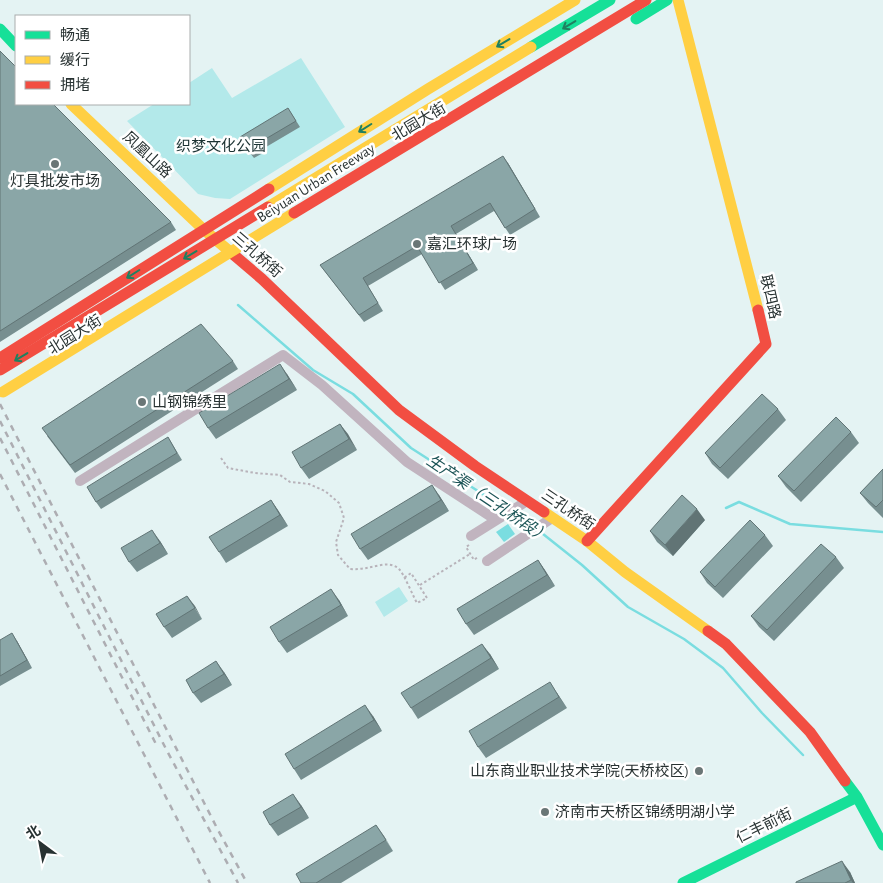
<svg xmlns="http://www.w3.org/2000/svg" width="883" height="883" font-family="'Alegreya Sans','Noto Sans SC',sans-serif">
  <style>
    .green { fill: #b3e9ea }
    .water { fill: #7adde0 }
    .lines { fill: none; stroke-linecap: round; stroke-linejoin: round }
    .stream { stroke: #7adde0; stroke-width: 2.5 }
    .path { stroke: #b8b3ba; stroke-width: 2; stroke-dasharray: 2.5 2.5; stroke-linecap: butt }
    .street { stroke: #c1b4bf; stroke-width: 10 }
    .fast { stroke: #16e098; stroke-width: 11 }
    .slow { stroke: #ffcf43; stroke-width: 11 }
    .jam { stroke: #f24e42; stroke-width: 11 }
    .rail { stroke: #adadb2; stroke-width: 2.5; stroke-dasharray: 6 6; stroke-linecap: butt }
    .fast-bridge { stroke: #16e098; stroke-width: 11 }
    .slow-bridge { stroke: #ffcf43; stroke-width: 11 }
    .jam-bridge { stroke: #f24e42; stroke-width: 11 }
    .wall { fill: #778f90 }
    .shaded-wall { fill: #617475 }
    .building { fill: #8aa6a7; stroke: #617475 }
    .oneway { stroke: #208060 }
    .poi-dot { fill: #6a7676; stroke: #fff; stroke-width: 2 }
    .labels { text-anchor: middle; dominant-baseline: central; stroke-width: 5; stroke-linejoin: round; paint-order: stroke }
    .street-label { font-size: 15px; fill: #283232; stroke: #fff }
    .park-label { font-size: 15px; fill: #1b3232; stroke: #fff }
    .poi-label { font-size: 15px; fill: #283232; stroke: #fff; text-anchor: start }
    .water-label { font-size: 16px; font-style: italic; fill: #1b5456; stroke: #fff }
  </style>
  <rect width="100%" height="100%" fill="#e4f3f3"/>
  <path class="green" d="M301,58L345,127L230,199L215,198L198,194L127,121L154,104H189V83L212,68L232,98Z
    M399,587L408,601L384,617L375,602Z"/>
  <path class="water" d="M508,524L515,534L504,542L496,532Z"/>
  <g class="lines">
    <path class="stream" d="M238,305L313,370L353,394L411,448L506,509
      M726,508L739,502L790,524L883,532
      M513,513L534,526
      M538,530L582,565L628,607L684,639L723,668L762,713L803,755"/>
    <path class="path" d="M221,458L228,468L255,473L280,475L290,482L309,484L325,491L339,503L344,518L336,542L338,555L350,569C361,570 370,567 381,565C387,564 394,564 399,569C404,574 413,596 417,603L427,598L411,573L404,578
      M469,545L466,547L474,560L478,557
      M420,585L470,554"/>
    <path class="street" d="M80,481L283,355L322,385L407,462L496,520
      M471,536L527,501
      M487,561L552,518"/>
    <path class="fast" d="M0,29L16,46
      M845,781L857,797L883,845
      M683,883L857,797"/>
    <path class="slow" d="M678,0L758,310
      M71,104L203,229L234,255
      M269,189L428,89L575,0
      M544,512L587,541L625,572L708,631"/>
    <path class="jam" d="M234,255L262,279L399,410L475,466L544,512
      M0,358L269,189
      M587,541L766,344L758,310
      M708,631L726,644L810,732L845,781"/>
    <path class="rail" d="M0,404L218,830L247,883
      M0,421L166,749L238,883
      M0,438L157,746
      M0,474L210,883"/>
    <path class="fast-bridge" d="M636,19L667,0
      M531,47L610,0"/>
    <path class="slow-bridge" d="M268,207L531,47
      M3,392L294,213"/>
    <path class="jam-bridge" d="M294,213L646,0
      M0,370L268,207"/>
  </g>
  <path class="wall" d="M0,51L171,222L176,230L0,342Z
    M288,108L300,127L261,150L263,153L254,158L250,153Z
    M508,163L540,217L510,235L494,211L456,234L478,270L445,290L422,254L368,286L383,311L364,322L320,265Z
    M233,361L238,369L75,473L47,436Z
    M287,374L297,390L216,439L208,428Z
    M778,409L786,420L728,479L712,464L705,453Z
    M340,424L357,450L309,479L301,468Z
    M851,432L859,443L801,502L786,487L778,476Z
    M168,437L182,460L101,509L96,502Z
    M883,469V518L868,503L860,493Z
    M439,495L449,511L368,560L360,549Z
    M271,500L288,526L226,563L219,552Z
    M705,520L673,556L657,542L650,531Z
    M765,535L773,546L723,598L707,583L700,572Z
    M160,541L168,554L137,572L129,562Z
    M836,557L844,568L774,641L759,627L751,616Z
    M538,560L555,586L474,635L466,624Z
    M187,596L202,619L172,638L164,627Z
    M339,600L348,616L287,653L279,642Z
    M0,640L17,641L32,668L0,686Z
    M490,654L499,669L418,719L411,708Z
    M224,672L232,685L201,703L193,693Z
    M557,693L567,708L486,758L478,747Z
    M373,716L382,731L301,780L294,769Z
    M301,805L309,818L278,836L270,825Z
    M376,825L393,851L341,883H301Z
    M850,872L855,883H796Z"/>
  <path class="shaded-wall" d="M503,156L508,163L540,217L535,209Z
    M451,226L456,234L478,270L473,263Z
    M280,364L287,374L297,390L289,379Z
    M340,424L348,434L357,450L349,439Z
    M432,485L439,495L449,511L441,500Z
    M271,500L278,510L288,526L280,515Z
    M697,509L705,520L673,556L665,545Z
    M152,530L160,541L168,554L160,543Z
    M538,560L545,570L555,586L547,575Z
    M331,589L339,600L348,616L341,605Z
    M187,596L195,606L202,619L195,608Z
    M12,633L17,641L32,668L27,660Z
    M482,644L490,654L499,669L491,658Z
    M216,661L224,672L232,685L224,674Z
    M550,682L557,693L567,708L559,697Z
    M365,705L373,716L382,731L374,720Z
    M293,794L301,805L309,818L301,807Z
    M376,825L384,836L393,851L386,840Z
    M842,861L850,872L855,883H853L851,880Z"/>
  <path class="building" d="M0,51L16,67V104H53L171,222L0,331Z
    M288,108L296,121L257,144L259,147L250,153L240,137Z
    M503,156L535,209L505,228L490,203L451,226L473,263L439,283L417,246L363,278L378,303L359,315L320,265Z
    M201,324L233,361L70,465L42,428Z
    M280,364L289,379L208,428L199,413Z
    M762,394L778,409L720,468L705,453Z
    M836,417L851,432L794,491L778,476Z
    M340,424L349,439L301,468L292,452Z
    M168,437L177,453L96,502L87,487Z
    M883,469V500L876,507L860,493Z
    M432,485L441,500L360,549L351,534Z
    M682,495L697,509L665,545L650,531Z
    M271,500L280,515L219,552L209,537Z
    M750,520L765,535L715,587L700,572Z
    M152,530L160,543L129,562L121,548Z
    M821,544L836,557L767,630L751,616Z
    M538,560L547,575L466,624L457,609Z
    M331,589L341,605L279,642L270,627Z
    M187,596L195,608L164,627L156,614Z
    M12,633L27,660L0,676V640Z
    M482,644L491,658L411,708L401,693Z
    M216,661L224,674L193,693L186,680Z
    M550,682L559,697L478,747L469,731Z
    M365,705L374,720L294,769L285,754Z
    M293,794L301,807L270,825L263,812Z
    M376,825L386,840L316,883H301L296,874Z
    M842,861L851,880L845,883H796V882Z"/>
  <defs><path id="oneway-shaft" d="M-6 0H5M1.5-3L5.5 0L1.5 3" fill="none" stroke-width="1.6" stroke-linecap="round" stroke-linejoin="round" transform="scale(1.25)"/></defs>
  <g class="oneway">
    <use href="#oneway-shaft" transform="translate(569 25) rotate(149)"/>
    <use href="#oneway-shaft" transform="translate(503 43) rotate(149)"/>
    <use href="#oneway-shaft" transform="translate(365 128) rotate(148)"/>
    <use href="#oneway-shaft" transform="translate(190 255) rotate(149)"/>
    <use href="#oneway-shaft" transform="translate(133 274) rotate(148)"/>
    <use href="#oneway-shaft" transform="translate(21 357) rotate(149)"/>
  </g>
  <g class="poi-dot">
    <circle cx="55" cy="164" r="5"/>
    <circle cx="417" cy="244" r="5"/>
    <circle cx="142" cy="402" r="5"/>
    <circle cx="699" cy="771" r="5"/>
    <circle cx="545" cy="812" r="5"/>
  </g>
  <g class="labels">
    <g class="street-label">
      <text transform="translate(419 122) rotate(-31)">北园大街</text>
      <text transform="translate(147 155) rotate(43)">凤凰山路</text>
      <text transform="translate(316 183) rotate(-32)">Beiyuan Urban Freeway</text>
      <text transform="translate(257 255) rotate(41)">三孔桥街</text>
      <text transform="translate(770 297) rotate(77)">联四路</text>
      <text transform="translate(75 335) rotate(-32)">北园大街</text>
      <text transform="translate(568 510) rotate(34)">三孔桥街</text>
      <text transform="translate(764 826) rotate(-26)">仁丰前街</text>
    </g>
    <g class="park-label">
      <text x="221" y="146">织梦文化公园</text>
    </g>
    <g class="poi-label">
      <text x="55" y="181" text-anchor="middle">灯具批发市场</text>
      <text x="427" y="244">嘉汇环球广场</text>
      <text x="152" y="402">山钢锦绣里</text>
      <text x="689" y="771" text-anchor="end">山东商业职业技术学院(天桥校区)</text>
      <text x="555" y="812">济南市天桥区锦绣明湖小学</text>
    </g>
    <g class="water-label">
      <text transform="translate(488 499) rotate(34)">生产渠（三孔桥段）</text>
    </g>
  </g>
  <rect x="15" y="15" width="175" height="90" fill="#ffffff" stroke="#a9adad"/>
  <rect x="25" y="31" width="25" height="8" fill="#16e098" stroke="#a9adad"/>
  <text x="60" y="40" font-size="15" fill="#283232">畅通</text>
  <rect x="25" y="56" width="25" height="8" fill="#ffcf43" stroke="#a9adad"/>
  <text x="60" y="65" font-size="15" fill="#283232">缓行</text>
  <rect x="25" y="81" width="25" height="8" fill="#f24e42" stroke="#a9adad"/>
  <text x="60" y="90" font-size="15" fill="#283232">拥堵</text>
  <g transform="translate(40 843) rotate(328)" stroke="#ffffff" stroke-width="4" paint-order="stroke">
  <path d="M0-4L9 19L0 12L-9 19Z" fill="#283232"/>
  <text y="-8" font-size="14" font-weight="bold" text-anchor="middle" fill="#283232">北</text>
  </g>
</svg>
